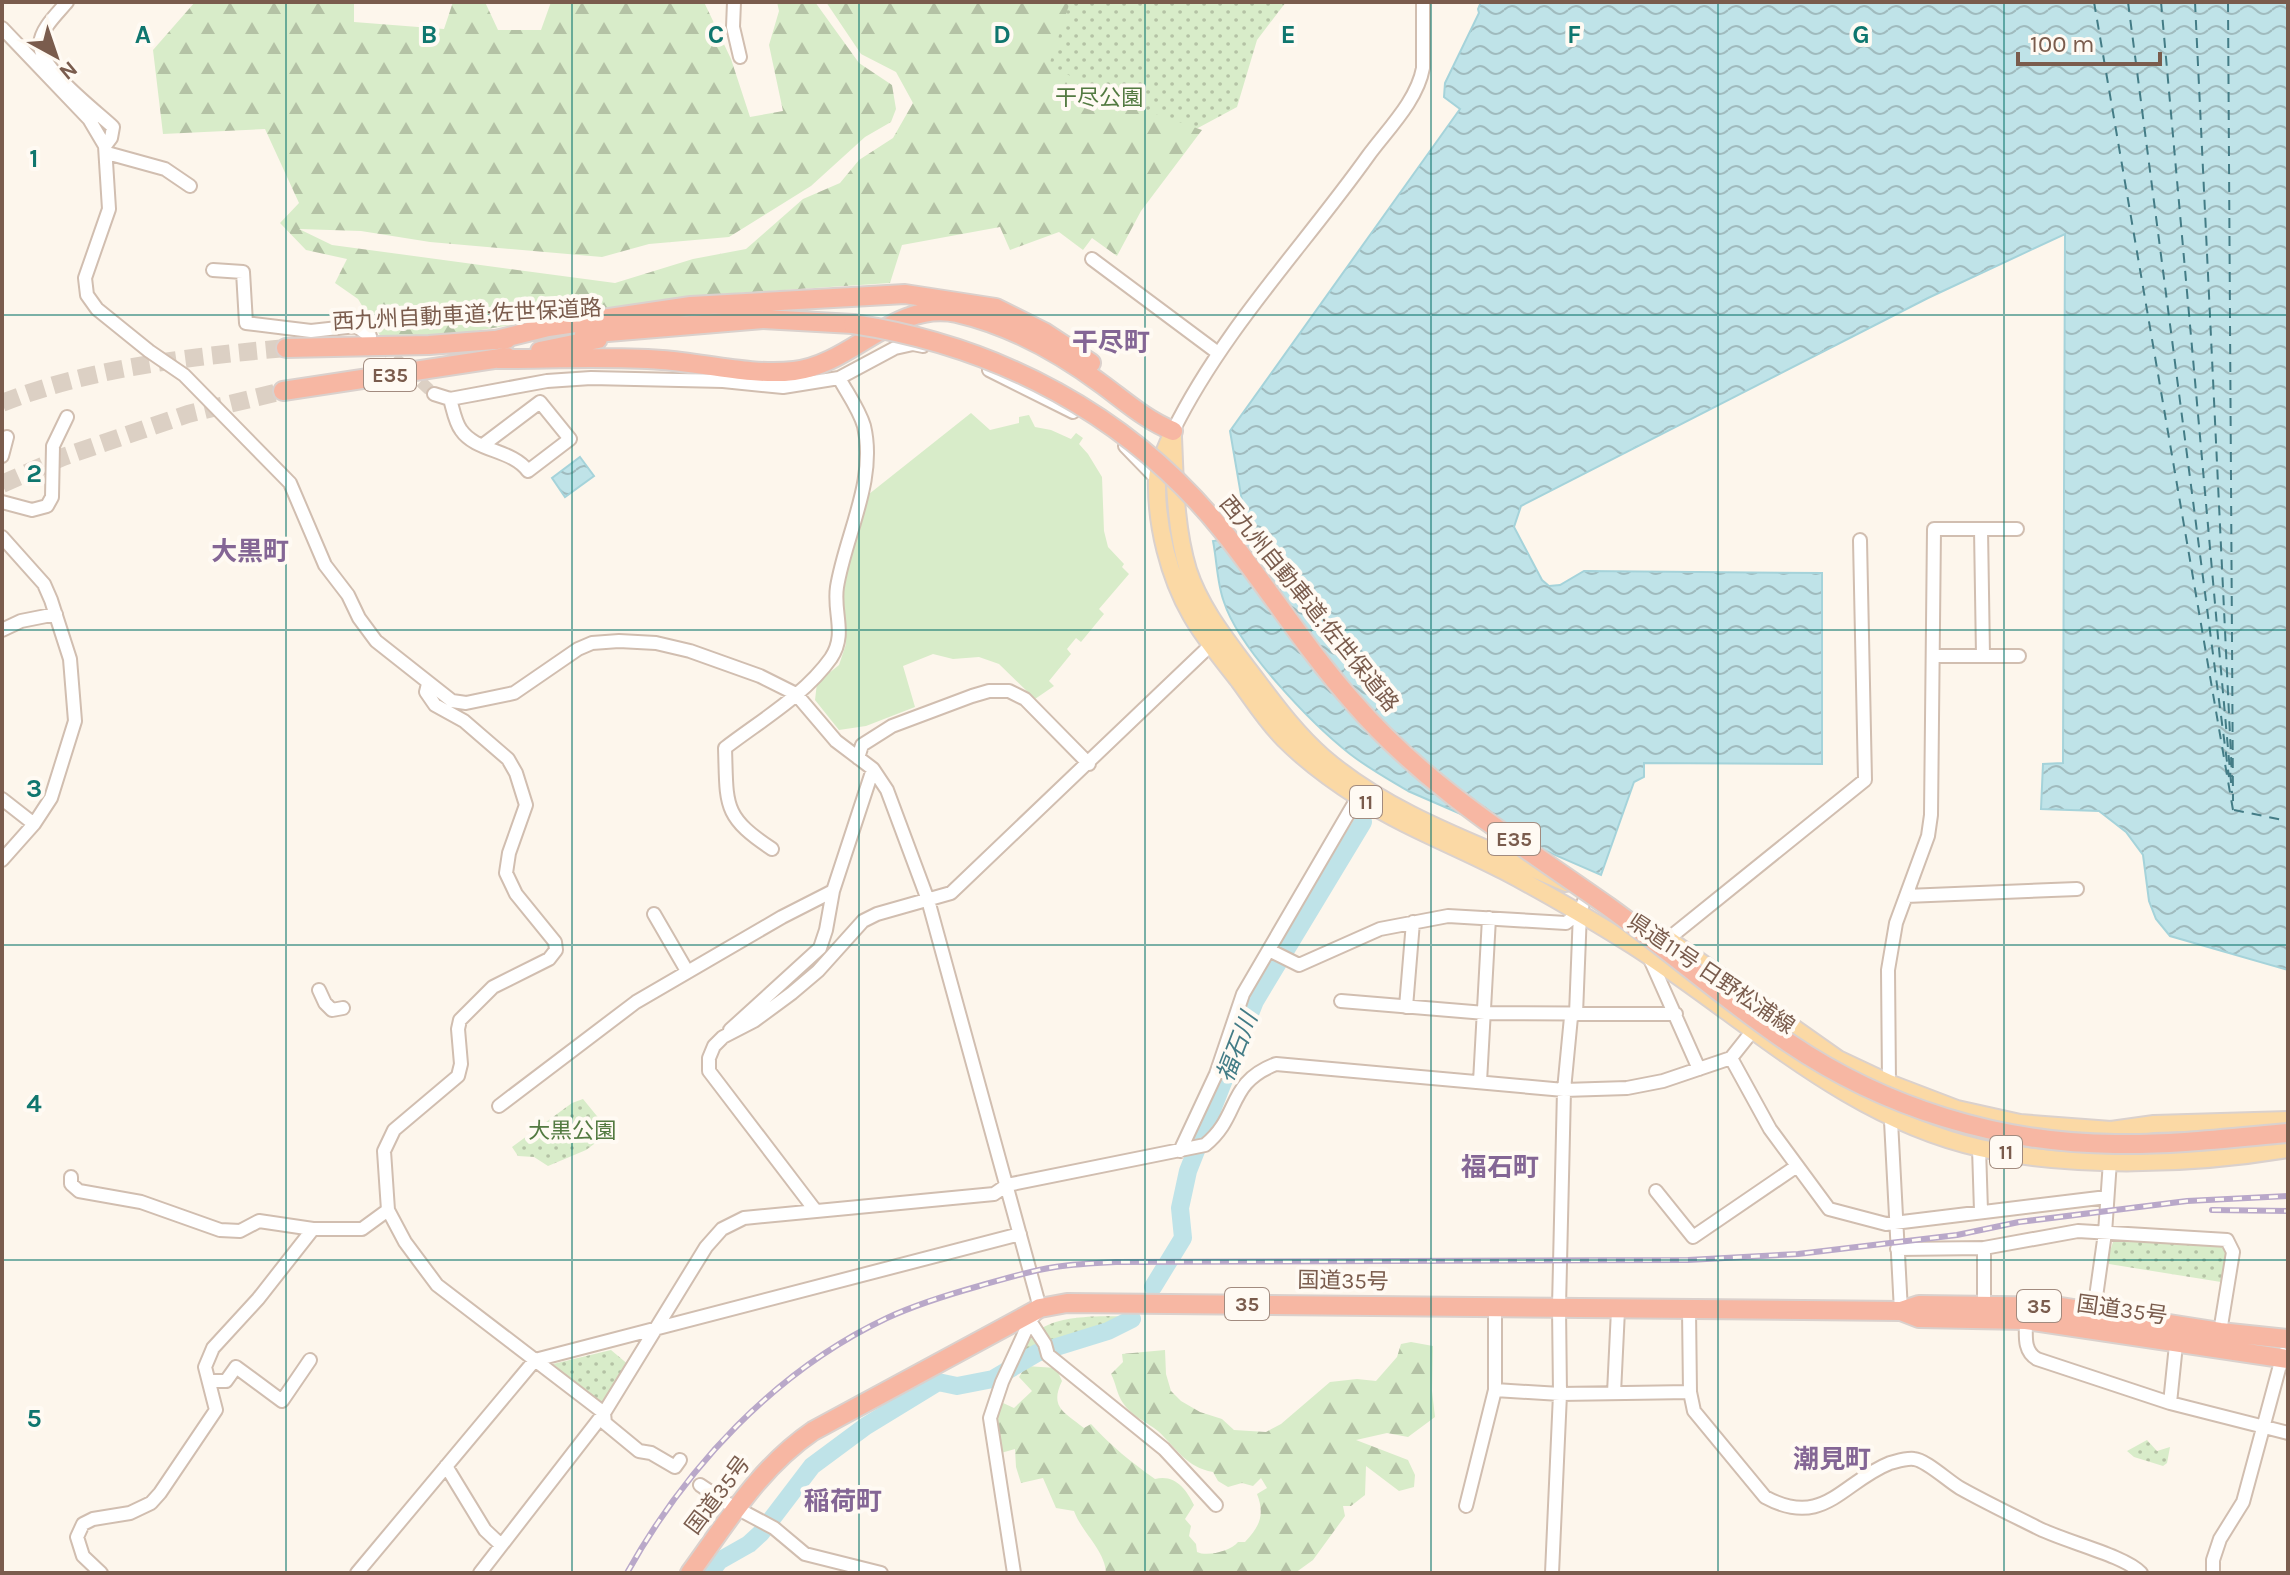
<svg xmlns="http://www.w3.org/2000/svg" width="2290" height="1575" font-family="Karla,'Noto Sans JP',sans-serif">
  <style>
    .green { fill: url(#green-dots) }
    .forest { fill: url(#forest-firs) }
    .pitch { fill: #d8ecc9 }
    .water { fill: url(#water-waves); stroke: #a5d3da; stroke-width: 2 }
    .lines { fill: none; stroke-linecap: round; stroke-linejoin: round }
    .river { stroke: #bfe3e8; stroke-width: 18 }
    .ferry { stroke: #437c86; stroke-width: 2; stroke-dasharray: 10 8; stroke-linecap: butt }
    .minor-tunnel { stroke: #dcd0c4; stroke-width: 12; stroke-dasharray: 12 6; stroke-linecap: butt }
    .highway-tunnel { stroke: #dcd0c4; stroke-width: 18; stroke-dasharray: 18 9; stroke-linecap: butt }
    .minor-casing { stroke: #d1beb0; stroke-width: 16 }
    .major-casing { stroke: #dad1cd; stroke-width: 20 }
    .highway-casing { stroke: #dad1cd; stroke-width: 22 }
    .minor { stroke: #fff; stroke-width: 12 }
    .major { stroke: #fbd9a5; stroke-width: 16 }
    .highway { stroke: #f7b7a3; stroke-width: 18 }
    .rail-casing { stroke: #b9a8c9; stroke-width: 6 }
    .rail { stroke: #fffaf3; stroke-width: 3; stroke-dasharray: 9; stroke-linecap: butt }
    .highway-bridge-casing { stroke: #dad1cd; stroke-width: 22; stroke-linecap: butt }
    .highway-bridge { stroke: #f7b7a3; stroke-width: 18 }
    .grid { fill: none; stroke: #0f766e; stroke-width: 2; stroke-opacity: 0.55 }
    .labels { text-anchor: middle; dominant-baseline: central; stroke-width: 8; stroke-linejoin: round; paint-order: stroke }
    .shield { fill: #fffaf3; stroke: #a28b7f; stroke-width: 2 }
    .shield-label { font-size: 20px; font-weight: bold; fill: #7a5c4d }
    .park-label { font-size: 22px; fill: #537a41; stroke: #fffaf3 }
    .street-label { font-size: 22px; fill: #7a5c4d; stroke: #fffaf3 }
    .water-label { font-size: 24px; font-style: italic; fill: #437c86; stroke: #fffaf3 }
    .quarter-label { font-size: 26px; font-weight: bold; fill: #846695; stroke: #fffaf3 }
    .grid-label { font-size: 26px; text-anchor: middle; font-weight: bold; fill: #0f766e; stroke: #fffaf3; stroke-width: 8; stroke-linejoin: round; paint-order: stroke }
  </style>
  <defs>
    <pattern id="green-dots" width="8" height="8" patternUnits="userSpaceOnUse" patternTransform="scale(2)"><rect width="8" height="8" fill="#d8ecc9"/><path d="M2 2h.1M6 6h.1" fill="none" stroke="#b4c2a5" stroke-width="1.8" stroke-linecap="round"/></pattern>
    <pattern id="forest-firs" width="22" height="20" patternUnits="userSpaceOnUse" patternTransform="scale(2)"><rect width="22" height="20" fill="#d8ecc9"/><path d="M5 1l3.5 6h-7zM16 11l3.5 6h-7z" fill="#b4c2a5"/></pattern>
    <pattern id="water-waves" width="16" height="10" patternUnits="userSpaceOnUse" patternTransform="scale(2)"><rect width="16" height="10" fill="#bfe3e8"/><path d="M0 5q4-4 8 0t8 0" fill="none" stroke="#a0bbbe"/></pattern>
  </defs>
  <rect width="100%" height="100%" fill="#fdf6ec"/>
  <path class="green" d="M1039,2H1286L1257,40L1237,107L1183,136L1017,60Z
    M583,1099L610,1132L586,1150L548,1166L534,1157L518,1156L512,1147L572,1103Z
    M2114,1239L2224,1247L2226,1257L2221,1282L2109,1264L2108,1257Z
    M1130,1316L1129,1321L1024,1354C1032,1311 1096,1317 1130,1316Z
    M611,1350L630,1366L605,1407L553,1364Z
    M2147,1440L2157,1451L2170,1447L2167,1463L2163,1466L2134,1457L2127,1451Z"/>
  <path class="forest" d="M195,2H354V22L444,29L453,2H485L498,30H541L551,2H704L731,59L750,117L783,111L769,45L779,11L777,2H815L859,63L892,85L896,109L891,122L865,137L811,186L729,237L649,244L602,257L430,242L361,231L299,229L332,245L615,283L693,259L746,249L803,199L840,183L859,160L893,138L913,103L896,72L861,54L826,2H1070L1049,65L1124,103L1202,130L1141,211L1117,256L1092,238L1083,250L1059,232L1010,250L1000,227L902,245L890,283L692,296L456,334L381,337L358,299L335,283L347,259L306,250L280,223L299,203L265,129L163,134L153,50Z
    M1411,1342L1433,1346L1432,1391L1435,1417L1408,1437L1387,1433L1356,1440L1408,1460L1415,1475L1414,1487L1399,1491L1366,1466L1365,1495L1351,1506H1343L1345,1516L1313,1560L1295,1573H1106C1105,1550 1082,1533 1074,1511L1056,1508L1043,1478L1021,1483L1016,1467L1015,1449L1001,1453L993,1418L1003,1403L1014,1408L1032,1391L1019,1377L1026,1366L1056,1368L1062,1381C1049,1408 1065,1412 1084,1428L1091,1424C1111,1446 1131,1462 1155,1479C1175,1474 1186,1489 1194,1505L1185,1519L1191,1526L1189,1536L1196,1544L1197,1552C1207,1557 1231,1551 1238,1542H1245C1260,1526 1265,1515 1257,1494L1267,1488L1261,1478L1253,1486L1242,1483L1228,1487L1218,1481L1213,1472C1186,1467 1177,1449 1158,1431C1147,1422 1131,1416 1123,1403C1117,1395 1116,1383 1111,1374L1123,1362L1122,1354L1165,1350L1166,1374L1171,1391L1181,1401L1200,1412L1222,1419L1234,1430L1266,1432L1281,1424L1330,1382L1357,1379L1376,1381L1397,1357L1401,1344Z"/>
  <path class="pitch" d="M971,413L990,430L1019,423V417L1029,415L1035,427L1051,430L1071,439L1076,433L1083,438L1079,444L1088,454L1102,477L1104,531L1108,547L1124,564L1122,567L1129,574L1099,609L1104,614L1081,642L1076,638L1067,649L1071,654L1049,681L1054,686L1035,699L999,664L979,657L953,659L933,654L903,666L915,707L866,726L839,730L815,700L817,683L839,665L846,644L841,601L842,583L864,498Z"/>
  <path class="water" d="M1481,2H2288V970L2170,936L2156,919L2149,901L2143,855L2126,832L2099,811L2041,809L2043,764L2063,763L2065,234L1928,298L1521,506L1514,527L1542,580L1549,586L1560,585L1584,571L1822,573V764L1644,763V777L1634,782L1601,875L1408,791C1388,779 1368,768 1350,754C1312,724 1239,649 1224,602C1217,584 1217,561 1213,541L1248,536L1230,431L1460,109L1444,97L1445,83L1479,13L1478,9Z
    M580,457L594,476L565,497L552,478Z"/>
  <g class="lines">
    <path class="river" d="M1153,1287L1183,1238L1180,1208L1188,1171L1255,1001L1363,822
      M710,1573L719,1561L749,1544L761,1533L812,1466L866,1426L938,1382L957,1386L993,1379L1037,1353L1108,1331L1132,1319"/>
    <path class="ferry" d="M2094,2L2233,810
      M2128,2L2229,777
      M2161,2L2232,793
      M2195,2L2232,777
      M2228,2L2233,801
      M2234,810L2288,821"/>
    <path class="minor-tunnel" d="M381,345L434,394"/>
    <path class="highway-tunnel" d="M2,403C92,367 190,357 286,348
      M2,484L63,457L188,414L283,391"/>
    <g class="minor-casing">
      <path id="minor" d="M67,2C58,13 41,28 40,44C39,68 96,111 113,127L111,138L105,146
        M734,2L733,27L740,57
        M2,28L89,119L105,146L109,209L85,278L87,295L97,309L149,351L184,375L290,483L325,565L348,595L359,618L376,641L452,701L466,703L514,693L578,649L592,643L619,641L656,643L690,651L760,676L796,694L836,741L873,769L887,790L928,900L1040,1308L1030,1321L1002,1382L990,1418L1014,1573
        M107,153L165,169L190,186
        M1092,259L1218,353
        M213,270L243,272L246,323L311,331L356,326L370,336
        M989,370L1073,412
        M434,394L450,399L547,381L591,378L723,381L783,387L839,378L895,348L913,344L923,346
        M450,399C453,409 455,422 461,430C476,452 512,449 528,471L570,439L540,402L483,445
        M1173,431C1223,330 1303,247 1368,156C1387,130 1417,101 1423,68V2
        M1125,446L1157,479
        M2,456L7,437
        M2,502L32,510L47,506L52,497L53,446L67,417
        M1981,529L1983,656
        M2,537L44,584L51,600L70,659L75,721L51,798L34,824L2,860
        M2,630L21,621L56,614
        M1933,656H2019
        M428,684L426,692L435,705L464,721L508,759L516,773L526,805L509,853L506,873L516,894L555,942L556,950L549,959L493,987L460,1020L458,1029L461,1064L458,1076L394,1130L384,1151L388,1210L405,1242L437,1285L604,1413L605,1423L639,1451L651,1453L675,1467L680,1460
        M858,758L862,745L892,726L972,696L989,691H1009L1025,699L1089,764
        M2,799L34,824
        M772,849C722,816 727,805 725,748C760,721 805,695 831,658C847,634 833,613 837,587C845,536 877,480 864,426C859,409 847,393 839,378
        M1906,896L2077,889
        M654,914L687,971
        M1668,939L1865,780L1860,540
        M1269,950L1299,965L1380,929L1448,916L1566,923L1580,912L1587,893
        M1650,959L1699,1069
        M319,990L325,1003L332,1010L343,1008
        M1341,1001L1485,1013L1676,1014
        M1406,1007L1413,922
        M730,1030L820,948L826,930L833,891L873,769
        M1731,1058L1770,1129L1829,1209L1886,1224L2107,1197
        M1480,1082L1489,918
        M499,1106L636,1002L782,917L833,891
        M1979,1148L1981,1211
        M1180,1151L1216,1074L1243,994L1362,790
        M71,1177V1184L79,1191L141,1202L220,1230L240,1231L259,1221L313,1229H362L388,1210
        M1656,1191L1693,1237L1797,1166
        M815,1210L709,1071V1058L714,1046L723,1037L754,1021L792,993L818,971L863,921L877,914L951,893L1217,639
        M1897,1249L1984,1248
        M1984,1305V1248L2078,1231L2227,1240L2233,1252L2220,1332
        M1689,1310L1690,1392L1694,1411L1765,1497C1824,1529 1842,1482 1890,1463C1898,1461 1906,1458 1914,1459C1926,1460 1948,1481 1960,1488C1985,1502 2010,1514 2036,1527C2062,1541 2124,1555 2141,1573
        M1901,1311L1889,1083L1888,970L1896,923L1928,836L1931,815L1934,529H2017
        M2094,1311L2105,1233L2110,1161
        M2026,1320C2026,1335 2023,1351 2037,1359L2170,1403L2288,1433
        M1030,1321L1045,1344L1048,1355L1164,1449L1216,1505
        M209,1381H226L236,1367L282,1401L310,1360
        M1495,1390L1560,1394L1690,1392
        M1614,1393L1618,1310
        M2170,1403L2177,1335
        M446,1466L485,1530L501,1545
        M700,1485L727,1503L774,1528L805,1554L881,1573
        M1466,1506L1495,1390V1307
        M101,1573L83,1556L77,1537L83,1524L93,1519L130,1513L151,1503L160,1493L216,1410L205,1367L213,1348L258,1299L313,1229
        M357,1573L535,1360L1020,1234
        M480,1573L604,1413L706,1247L722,1229L744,1218L994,1194L1007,1185L1205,1145C1241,1116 1226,1083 1276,1064L1564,1090L1627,1088L1663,1081L1731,1058L1758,1024
        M1552,1573L1560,1394L1559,1307L1564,1090L1571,1017L1576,1014L1580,912
        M2213,1573V1560L2220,1539L2243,1502L2283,1354"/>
    </g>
    <g class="major-casing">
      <path id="major" d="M1173,431C1167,447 1158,463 1157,480C1156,525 1169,577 1191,615C1204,638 1222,659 1239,681C1253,700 1267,722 1284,739C1306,761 1333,781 1360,798C1405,827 1456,846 1504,871C1548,894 1590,919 1632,945C1745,1017 1845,1118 1980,1148C2075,1169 2192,1165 2288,1149
        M1173,437C1175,482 1175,527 1188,570C1200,607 1225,638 1248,669C1271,699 1294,732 1323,757C1392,817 1484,846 1566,883
        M1646,927L1668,939L1838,1059L1889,1083L1957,1109L2020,1123L2111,1130L2154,1124L2288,1120"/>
    </g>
    <g class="highway-casing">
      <path id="highway" d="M584,334L763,319L853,324
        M496,340L548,327L691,306L905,294L996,308L1044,332L1091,363
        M286,348L429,345L507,339
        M540,351L598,339
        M498,359C552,359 607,356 662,360C705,363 751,376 794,371C853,364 894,300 957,313C1009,325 1060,353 1103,385C1126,402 1146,420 1173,431
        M283,391L507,357
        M1901,1311L1919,1305L2061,1307L2220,1332L2288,1339
        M690,1573C728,1521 759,1468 813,1431L1040,1308L1067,1303L1901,1311L1919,1318L2026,1320L2288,1359"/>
    </g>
    <use href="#minor" class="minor"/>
    <use href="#major" class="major"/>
    <use href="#highway" class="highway"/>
    <g class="rail-casing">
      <path id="rail" d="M2212,1210L2288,1211
        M627,1573C686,1467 775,1371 887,1318C917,1304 947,1295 979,1286C1004,1279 1029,1271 1055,1267C1075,1264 1095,1263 1116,1262L1688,1260L1798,1254L1957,1235L2019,1222L2187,1201L2288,1196"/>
    </g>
    <use href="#rail" class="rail"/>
    <g class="highway-bridge-casing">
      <path id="highway-bridge" d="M853,324C998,346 1129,415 1222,530C1267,586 1305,648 1353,702C1425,786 1520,844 1609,907C1670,951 1727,1001 1789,1043C1885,1108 1999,1143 2115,1144C2173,1145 2231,1138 2288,1133"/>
    </g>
    <use href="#highway-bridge" class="highway-bridge"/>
  </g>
  <path class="grid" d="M286,2V1573M572,2V1573M859,2V1573M1145,2V1573M1431,2V1573M1718,2V1573M2004,2V1573M2,315H2288M2,630H2288M2,945H2288M2,1260H2288"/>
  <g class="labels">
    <g class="shield">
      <rect x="364" y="359" width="52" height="32" rx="6"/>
      <rect x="1350" y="786" width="32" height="32" rx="6"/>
      <rect x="1488" y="823" width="52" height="32" rx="6"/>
      <rect x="1990" y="1136" width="32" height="32" rx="6"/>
      <rect x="1225" y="1288" width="44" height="32" rx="6"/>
      <rect x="2017" y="1290" width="44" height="32" rx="6"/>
    </g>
    <g class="shield-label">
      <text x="390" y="375">E35</text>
      <text x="1366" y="802">11</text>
      <text x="1514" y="839">E35</text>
      <text x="2006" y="1152">11</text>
      <text x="1247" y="1304">35</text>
      <text x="2039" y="1306">35</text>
    </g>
    <g class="park-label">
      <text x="1099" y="98">干尽公園</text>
      <text x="572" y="1131">大黒公園</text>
    </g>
    <g class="street-label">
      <text transform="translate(467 315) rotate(-3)">西九州自動車道;佐世保道路</text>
      <text transform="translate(1309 604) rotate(51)">西九州自動車道;佐世保道路</text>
      <text transform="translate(1711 974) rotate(34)">県道11号 日野松浦線</text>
      <text transform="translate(1343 1281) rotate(1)">国道35号</text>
      <text transform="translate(2122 1310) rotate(8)">国道35号</text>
      <text transform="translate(718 1495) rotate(-53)">国道35号</text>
    </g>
    <g class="water-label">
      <text transform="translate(1237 1047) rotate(-69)">福石川</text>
    </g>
    <g class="quarter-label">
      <text x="1111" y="342">干尽町</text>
      <text x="250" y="551">大黒町</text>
      <text x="1500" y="1167">福石町</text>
      <text x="1832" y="1459">潮見町</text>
      <text x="843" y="1501">稲荷町</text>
    </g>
  </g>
  <g class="grid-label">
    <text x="143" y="43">A</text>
    <text x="429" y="43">B</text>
    <text x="716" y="43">C</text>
    <text x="1002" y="43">D</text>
    <text x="1288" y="43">E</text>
    <text x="1574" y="43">F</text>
    <text x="1861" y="43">G</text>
    <text x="34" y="167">1</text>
    <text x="34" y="482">2</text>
    <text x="34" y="797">3</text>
    <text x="34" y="1112">4</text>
    <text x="34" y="1427">5</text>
  </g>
  <rect width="2290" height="1575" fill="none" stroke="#7a5c4d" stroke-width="8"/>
  <g transform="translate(56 56) rotate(140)" stroke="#fffaf3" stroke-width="6" paint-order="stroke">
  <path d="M0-6L14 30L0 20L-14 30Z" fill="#7a5c4d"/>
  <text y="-12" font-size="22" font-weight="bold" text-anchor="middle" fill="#7a5c4d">N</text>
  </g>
  <path d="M2018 52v12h142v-12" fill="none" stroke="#7a5c4d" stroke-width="4"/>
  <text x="2030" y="52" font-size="24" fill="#7a5c4d" stroke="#fffaf3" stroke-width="6" paint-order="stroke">100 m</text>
</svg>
